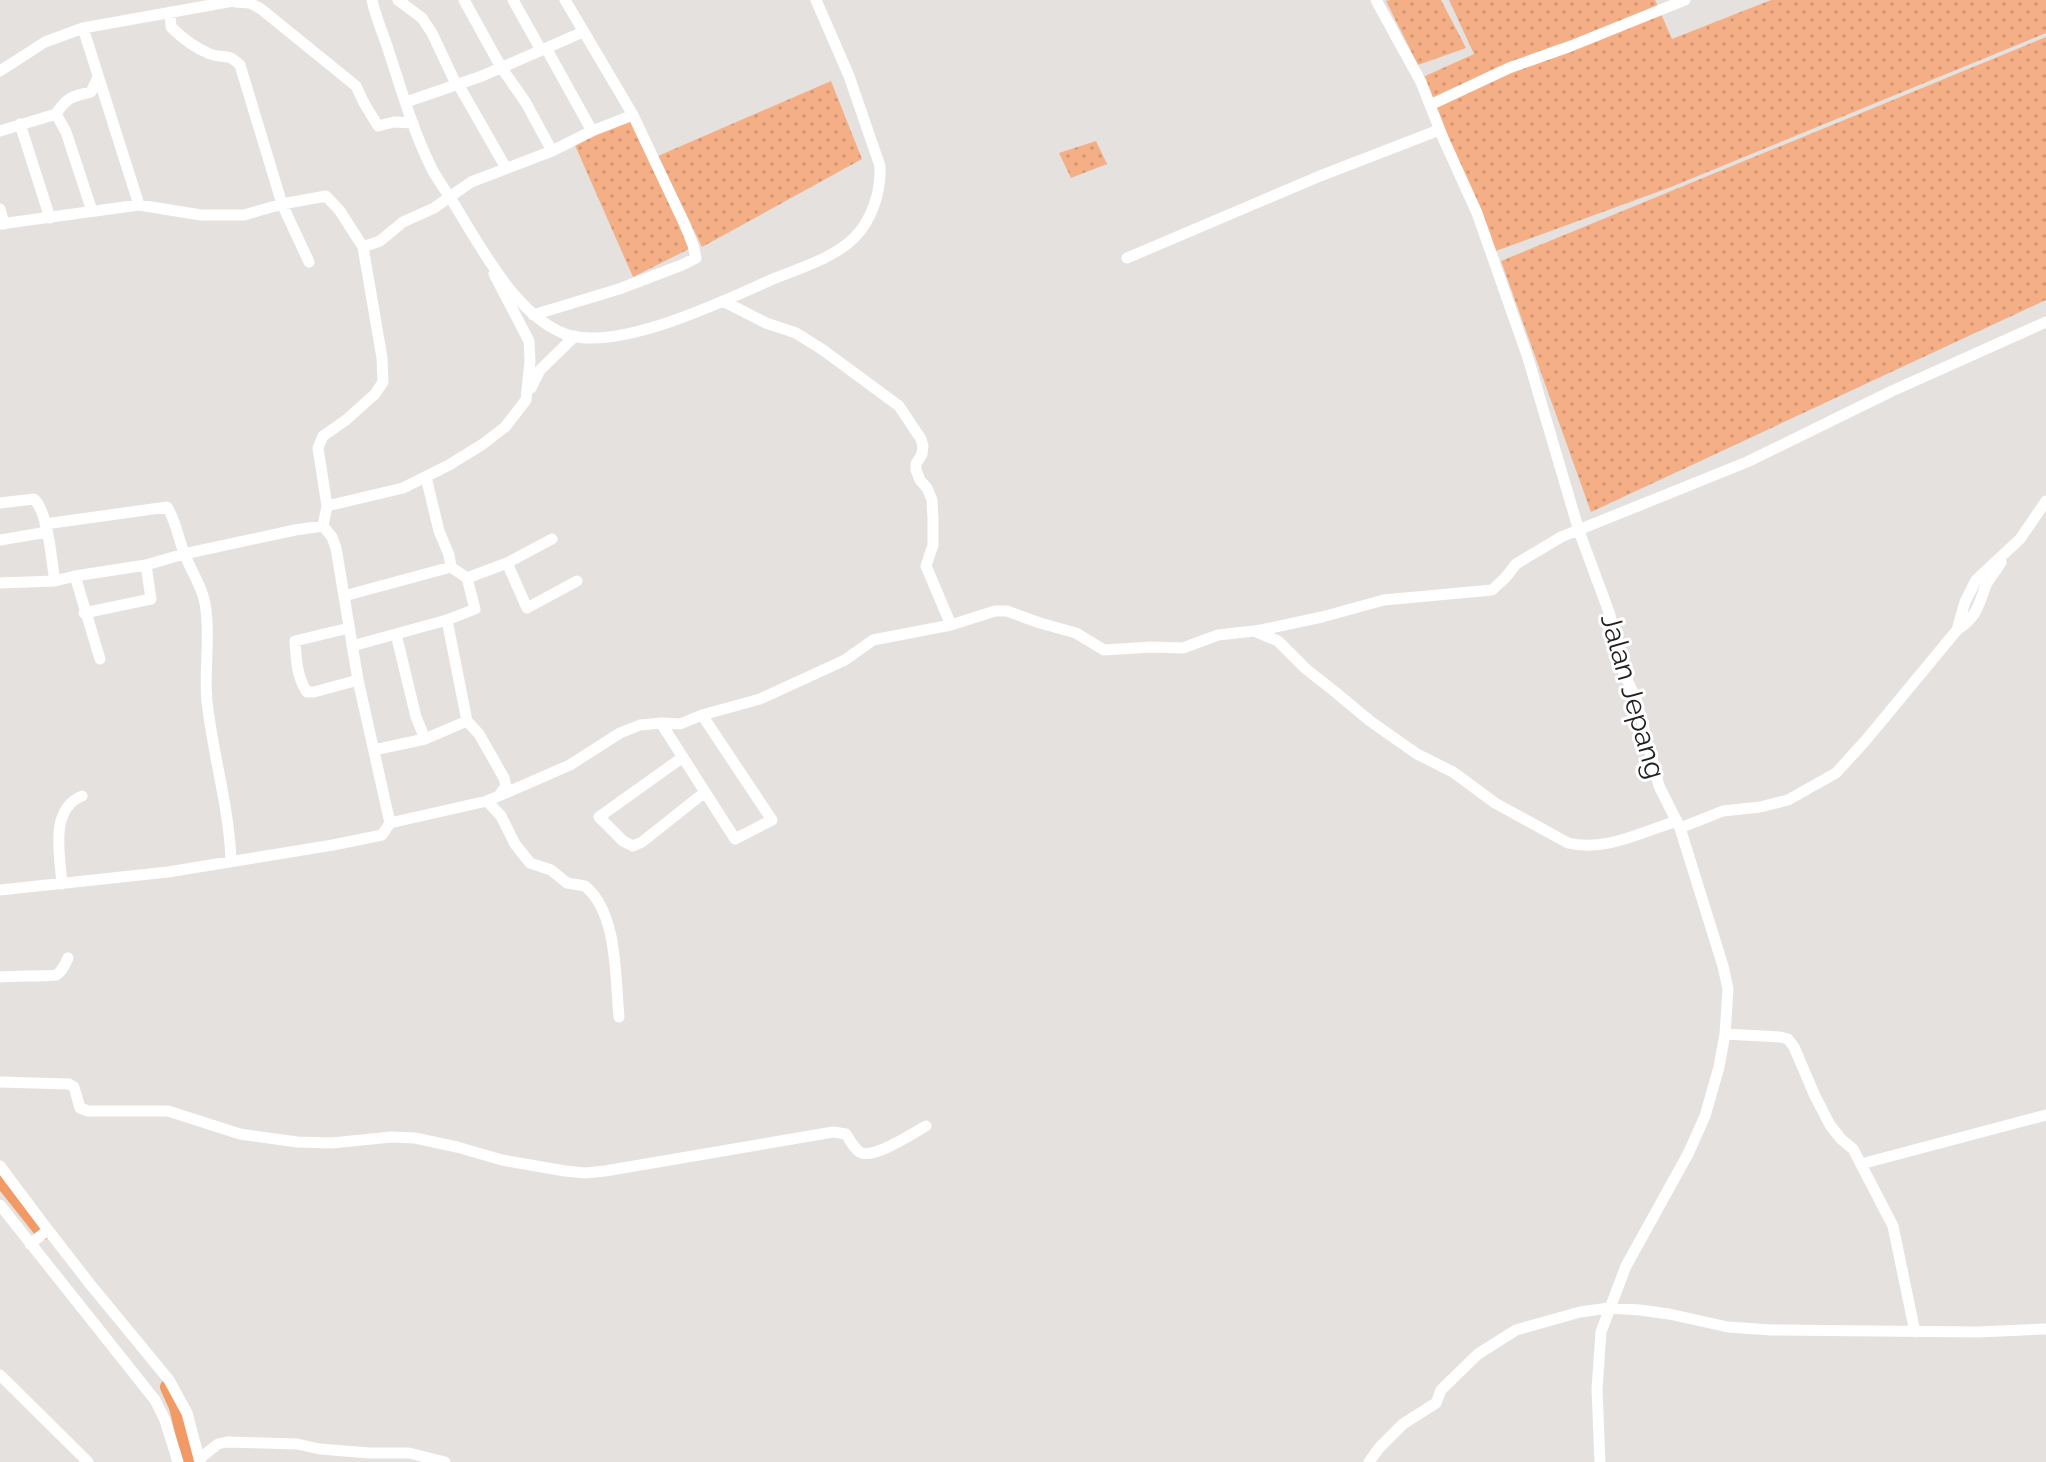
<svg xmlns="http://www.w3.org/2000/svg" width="2046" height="1462" font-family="Raleway,sans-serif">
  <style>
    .grass { fill: url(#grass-dots) }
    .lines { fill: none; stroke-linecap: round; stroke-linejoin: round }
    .river { stroke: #f29a66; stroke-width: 16 }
    .minor { stroke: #fff; stroke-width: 11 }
    .labels { text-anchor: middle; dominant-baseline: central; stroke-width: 6; stroke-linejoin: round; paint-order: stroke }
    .street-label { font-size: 28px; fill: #201e1e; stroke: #fff }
  </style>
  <defs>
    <pattern id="grass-dots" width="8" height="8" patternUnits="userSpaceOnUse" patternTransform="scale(2)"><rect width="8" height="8" fill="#f5af87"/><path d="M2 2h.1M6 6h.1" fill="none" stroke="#d29674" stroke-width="1.8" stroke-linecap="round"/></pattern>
  </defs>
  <rect width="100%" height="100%" fill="#e5e1df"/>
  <path class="grass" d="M1390,0H1441L1466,48L1418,65L1386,1Z
    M1449,0H1655L1672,39L1771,0H2046V33L1671,187L1493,252L1423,77L1474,54Z
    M2046,37V300L1591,512L1501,261Z
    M831,81L862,159L702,247L658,156Z
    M630,120L691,248L633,277L574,143Z
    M1096,141L1107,164L1071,178L1059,153Z"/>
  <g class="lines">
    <path class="river" d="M0,1178L43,1232
      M168,1387L177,1407L190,1462"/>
    <path class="minor" d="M372,0C375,14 380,27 385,40C400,84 412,130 433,171C441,185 451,198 459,212C484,253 518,316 565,334C617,353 723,301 773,279C800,268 832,259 854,238C872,220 881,192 880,166L849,76L816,0
      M398,0L422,18L432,33L456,84
      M464,0L501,67L526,103L552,151
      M513,0L541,50
      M1376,0L1421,82L1443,138L1477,213L1528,358L1579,531L1610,615L1618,660L1636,699L1659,786L1680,828L1723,966L1728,989L1725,1034L1719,1067L1705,1116L1688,1154L1626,1266L1601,1332L1597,1389L1600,1462
      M235,2L250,3L261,9L356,86L364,103L378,126L394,122L413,123
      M170,12L171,27C182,38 195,48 210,54C226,60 225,51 240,65L282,204L309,262
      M83,28L139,205
      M546,48L592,131
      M0,71L45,42L83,28L239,0
      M458,84L506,168
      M406,102L482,76L583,32
      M1430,105L1509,68L1571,46L1685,0
      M56,114C66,98 72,96 91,92L98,77
      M20,124L50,218
      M0,131L56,114L66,132L92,211
      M0,209L4,224
      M0,224L139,205L201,215H244L282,204L326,196L340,211L363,247L380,241L403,222L434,208L471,182L552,151L592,131L633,115
      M1127,258L1320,176L1439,130
      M723,301L766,323L796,333L823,350L899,406L921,439L923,446L922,454L916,464V470L920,480L927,488L932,500L933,519V545L926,566L951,625
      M533,315L619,289L682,265L696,258L693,245L684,223L633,115L565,0
      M531,388L540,370L575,336
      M426,477L439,531L449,555L451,567
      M0,503L34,499C49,514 51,560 55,581
      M327,506L318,448L323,436L346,420L375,394L383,382L382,358L363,247
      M45,524L167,507C176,521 178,537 184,553C191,571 204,589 206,610C210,641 204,671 207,702C213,755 229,807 231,860
      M323,526L327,506L403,488L449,465L483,444L505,427L526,400L530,361L529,341L494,274
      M0,540L47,532
      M507,563L527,608L577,581
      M75,576L100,659
      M467,578L507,563L552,539
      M0,583L55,581L75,576L146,565L184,554L295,530L323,526L332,537L336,548L358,680L390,823
      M344,596L451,567L467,578L475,609L447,620L352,646
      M84,613L151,599L146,565
      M447,620L467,721L479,734L504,778L506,786L500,794
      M349,628L295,641C296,658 297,678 307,692H314L358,680
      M1957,630C1977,617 1978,606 1986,585C1990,577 1997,570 2001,562
      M1256,631L1322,617L1384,600L1492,590L1505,578L1516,564L1561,537L1747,462L1892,391L2046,322
      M396,634L416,717L425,739
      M661,723L735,839L772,820L702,715
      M374,750L425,739L467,721
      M683,757L599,817L623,841L633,846L642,842L705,792
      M487,801L501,816L515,844L530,863L551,870L567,883L585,886C618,913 615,977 619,1017
      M1680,828L1723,811L1760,807L1788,800L1836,773L1866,740L1957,630L1965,602L1976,580L2020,539L2046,501
      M62,884C60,856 49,809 82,796
      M0,890L168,872L333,845L382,835L390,823L487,801L570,765L620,733L640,725L661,723L680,724L702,715L760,699L845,660L873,640L951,625L995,611H1007L1040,623L1076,633L1104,650L1151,647L1183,648L1218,635L1254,631L1278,641L1306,669L1334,691L1370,721L1417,754L1453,772L1495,803L1568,843C1604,852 1642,832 1677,821
      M0,977C8,976 53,976 56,975C62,972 65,964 68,958
      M1725,1034L1780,1037L1788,1039L1794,1047L1815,1096L1830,1125L1841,1139L1853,1149L1893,1226L1915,1332
      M0,1082L69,1084L74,1087L80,1108L88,1111H168L240,1134L297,1142L332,1143L391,1137L415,1138L457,1147L502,1160L565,1171L585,1173L605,1171L833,1132L846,1134C850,1140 855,1151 862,1153C876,1158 913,1133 926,1126
      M1861,1164L2046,1115
      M0,1166L48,1230L30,1244
      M0,1205L155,1400L165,1420L178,1462
      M48,1230L90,1284L169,1380L187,1413L200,1462
      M0,1375L88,1462
      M199,1459L218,1444L227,1442L297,1444L320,1449L369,1453H409L445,1462
      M1369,1462L1379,1448L1403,1424L1436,1403L1441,1390L1478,1354L1516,1330L1580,1312L1609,1308L1640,1310L1669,1314L1728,1327L1771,1330L1978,1332L2046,1329"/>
  </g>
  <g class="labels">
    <g class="street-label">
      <text transform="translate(1633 696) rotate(74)">Jalan Jepang</text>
    </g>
  </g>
</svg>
